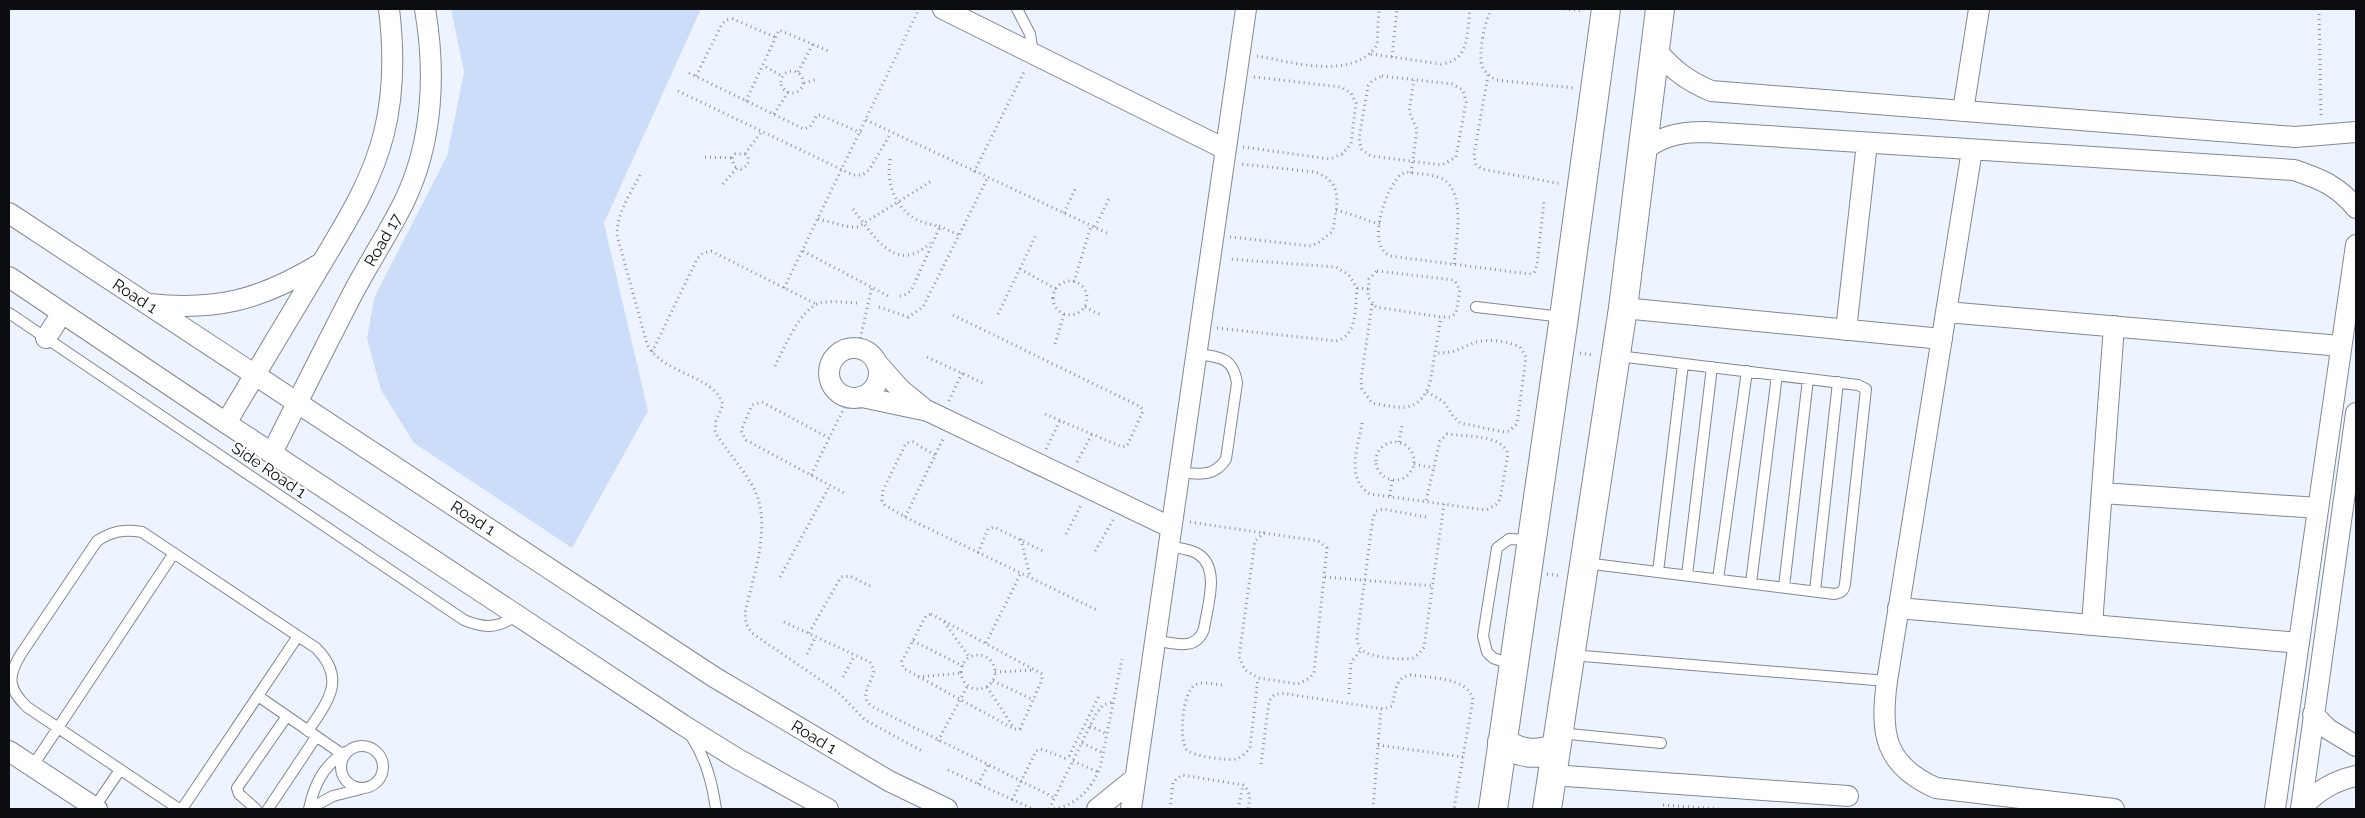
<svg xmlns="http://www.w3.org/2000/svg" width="2365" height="818" font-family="Raleway,sans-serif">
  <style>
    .green { fill: #ccddfa }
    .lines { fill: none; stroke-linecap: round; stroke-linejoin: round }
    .lane-casing { stroke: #828892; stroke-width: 12 }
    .street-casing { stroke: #828892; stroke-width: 22 }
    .secondary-casing { stroke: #828892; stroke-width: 30 }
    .path { stroke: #8d9299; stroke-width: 3; stroke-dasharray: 1 4; stroke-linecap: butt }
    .lane { stroke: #fff; stroke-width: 10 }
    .street { stroke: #fff; stroke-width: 20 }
    .secondary { stroke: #fff; stroke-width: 28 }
    .labels { text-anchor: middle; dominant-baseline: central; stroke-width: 4.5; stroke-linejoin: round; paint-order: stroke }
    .street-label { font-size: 16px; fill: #0b0d10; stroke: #fff }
  </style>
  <rect width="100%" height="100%" fill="#edf4ff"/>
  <path class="green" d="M451,9H701L604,223L648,411L572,548L414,443L381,390L367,339L374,298L447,156L464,72Z"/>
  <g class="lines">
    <g class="lane-casing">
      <path id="lane" d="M1017,9L1030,34L1033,53
        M1476,307L1563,317
        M9,313L464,620C485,629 499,628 517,615
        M1178,472C1198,474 1214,478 1226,459L1237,383C1233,356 1218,357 1195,354
        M1585,563L1834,594C1841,593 1844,591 1845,584L1866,389L1858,385L1618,356
        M1658,572L1683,364
        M1687,575L1712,367
        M1718,579L1747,371
        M1751,583L1777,375
        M1784,587L1808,379
        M1815,591L1838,382
        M1154,640C1173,643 1196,652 1204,629C1207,607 1221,568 1198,554C1190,549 1177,548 1168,546
        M1571,655L1887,681
        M1513,665L1493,658L1487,652L1483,636L1497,548L1509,539L1531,540
        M258,696L342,754
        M1559,733L1661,743
        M691,736C706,759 712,782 716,809
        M341 767a21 21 0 1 1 42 0a21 21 0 1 1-42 0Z
        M32,767L174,553
        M94,808L120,770
        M179,809L27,707C8,689 7,676 21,654L97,541C112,531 124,529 142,532L316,648C347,679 328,701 308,731
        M182,809L298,636
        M256,809L239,794L237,788L287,716
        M268,809L316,737
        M309,809C314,785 323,766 345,752
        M309,809L333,796L361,789"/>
    </g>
    <g class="street-casing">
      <path id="street" d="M943,9L1225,149
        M1655,49C1673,70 1686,80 1711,91L2295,137L2356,132
        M1963,111L1979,9
        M1972,150L1887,681C1880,733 1884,765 1936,788L2114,809
        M1641,151C1664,136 1677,132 1705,132L2294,170C2321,179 2338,186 2356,208
        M9,213L714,677L889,781L947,809
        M9,277L226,423L683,725L736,758L828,809
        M149,304C216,311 260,300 318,265
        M1623,308L1942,339
        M1946,312L2341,346
        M1846,330L1867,143
        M46,338L62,313
        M829 373a25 25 0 1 1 50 0a25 25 0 1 1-50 0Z
        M876,362L900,389L922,407
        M862,397L928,411L1170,527
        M226,423C255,374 285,325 314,276C341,230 371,186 384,133C394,93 394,50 389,9
        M272,453C299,399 326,345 354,291C370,261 389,232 404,202C433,142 436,73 425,9
        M2102,493L2318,508
        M1898,608L2299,643
        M2092,625L2114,326
        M2313,714L2328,729L2356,746
        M9,751L97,809
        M1552,775L1848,796
        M2302,807C2318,791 2333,781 2356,776
        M1097,809L1134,779
        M1131,809L1246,9
        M2275,809L2356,245
        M2301,809L2356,413"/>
    </g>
    <g class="secondary-casing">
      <path id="secondary" d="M1502,742C1520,754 1536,756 1556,748
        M1493,809L1564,317L1606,9
        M1547,809L1623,308L1660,9"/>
    </g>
    <path class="path" d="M1492,9C1485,17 1478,55 1482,66C1485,73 1490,76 1496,80L1574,88
      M1564,9L1584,11
      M2319,9L2321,117
      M1371,54L1441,64C1470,61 1467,33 1470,9
      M1257,56C1292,62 1353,81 1377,45L1379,9
      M1392,57L1397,9
      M766,67L782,76
      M781 82a11 11 0 1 1 22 0a11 11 0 1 1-22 0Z
      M798,72L813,44
      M689,73L804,129L810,127L817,115H820L861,133
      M1488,75L1474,155L1476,164L1482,169L1562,184
      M696,76L722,24L726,20L733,19L775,37
      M1382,76L1452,84L1463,90L1466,102L1456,157L1442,165L1371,156L1361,149L1359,138L1368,86L1372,81Z
      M804,83L818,79
      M678,91L853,175H862L869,170L891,133
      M746,101L779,30L831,52
      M774,114L788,92
      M866,120L1109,234
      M1243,147L1330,159L1342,154L1351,144L1356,103L1351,93L1341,87L1254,77
      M745,154L762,131
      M705,157L732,158
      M890,159C885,190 901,221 935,225L939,229L911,291L903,296H897
      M974,172L1025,70
      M1411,173L1417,130L1409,111L1414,80
      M640,175C630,195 617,212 617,235L647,344C664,376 714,374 723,405L716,421L715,432C726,450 741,466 752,485C774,522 753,575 745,613L746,624L752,633L838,692L865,720L922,751
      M723,184L737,168L741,169L748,165V157L745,154H735L732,158L734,166L737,168
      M853,209C873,235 896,276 930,243
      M1336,210C1352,214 1365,220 1380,224
      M1064,213L1076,187
      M818,219L849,227H858L933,180
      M939,226L959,235
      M1095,227L1109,199
      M1230,237L1311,246L1319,242L1333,231C1336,206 1346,183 1315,172L1241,164
      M803,251L890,297
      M1454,264C1456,242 1466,194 1444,180C1436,174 1417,174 1407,172L1401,174C1386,189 1365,244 1390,256L1529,274L1534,273L1537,265L1544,201
      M1020,269L1056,289
      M1377,271L1454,280L1460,290L1456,313L1451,317H1441L1376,307L1368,297L1369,279Z
      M1053 298a17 17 0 1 1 34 0a17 17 0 1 1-34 0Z
      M1074,282L1091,226
      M784,288L919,9
      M1357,288L1368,289
      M1372,304L1361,380L1362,389L1372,403C1400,408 1418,415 1430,383L1441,317
      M879,307L908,317L923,307L988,177
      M1085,307L1101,315
      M998,314L1037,233
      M953,315L1141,407L1143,411L1127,446L1122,447L1045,414
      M1217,328L1336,341C1358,336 1355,306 1357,288L1349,275L1336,267L1229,259
      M1055,344L1064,314
      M858,348L872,287
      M652,352L697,259L703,253L711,251L816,304
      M1580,353L1593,355
      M927,357L985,384
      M775,366C784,348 800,309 820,303C831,300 847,303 859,303
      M1427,392L1444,402L1453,416L1460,423L1504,432L1509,431L1517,424L1526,357L1520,347C1508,341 1486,338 1473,343C1456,350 1456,353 1435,353
      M949,401L962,373
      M1362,423C1358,448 1345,478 1370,494L1486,510L1497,504L1500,499L1508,454C1502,434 1466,437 1447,434L1440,441L1426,501
      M829,438L762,402L752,405L741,431L746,440L846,494
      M1376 461a19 19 0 1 1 38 0a19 19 0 1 1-38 0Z
      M1399,442L1402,426
      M1046,449L1060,420
      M935,455L913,442L906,443L883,490L882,500L885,505L905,517L1099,611
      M1077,462L1092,434
      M1414,464L1434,468
      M811,475L846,404
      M1390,496L1392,480
      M905,517L943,439
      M1426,517L1383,509L1376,511L1373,518L1357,637C1357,642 1358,647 1363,651C1370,657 1404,661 1413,658C1418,655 1421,652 1424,647L1444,504
      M1190,522L1263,533
      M1264,533L1318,541L1327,548L1314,672L1310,678L1298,684L1258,678L1245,670L1239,657L1255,541Z
      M1066,534L1081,505
      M1021,539L1030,577
      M1095,551L1113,520
      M978,553L988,529L994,527L1045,552
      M1547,574L1561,576
      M780,577L830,485
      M1325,577L1434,586
      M931,614L1042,674V680L1020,729H1014L903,668L902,661L926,616Z
      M784,622L870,662L874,670C872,684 857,696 873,707L1055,798
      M944,622L970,658
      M809,633L841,577L850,576L870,586
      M913,641L963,666
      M986,643L1021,573
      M807,654L816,636
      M961 672a17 17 0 1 1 34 0a17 17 0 1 1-34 0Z
      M995,672L1034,670
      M843,677L855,655
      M918,677L962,673
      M993,681L1034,700
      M1222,685C1214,684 1202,681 1195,685C1183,691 1178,739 1187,750C1193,756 1226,761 1236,759C1242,757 1247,752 1250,747L1258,678
      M987,687L1014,728
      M1349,694L1351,662L1361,650
      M1090,726L1107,734
      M938,741L968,685
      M1082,743L1103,753
      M1378,745L1463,757
      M1073,761L1098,772
      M1261,764L1269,701L1274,695L1281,693L1384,709L1392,706C1396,692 1394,678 1411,675C1430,678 1467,677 1473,699L1454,809
      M948,770L1033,809
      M978,784L988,765
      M1012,800L1036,751L1041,749L1065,758L1069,756L1099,696
      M1663,805L1719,809
      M1049,809L1096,714L1103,705L1113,702
      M1054,809C1077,805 1091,789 1100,768L1122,659
      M1170,809L1173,782L1182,775L1243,785C1251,792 1250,799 1248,809
      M1238,809L1243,785
      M1373,809L1381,709"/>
    <use href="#lane" class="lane"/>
    <use href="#street" class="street"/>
    <use href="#secondary" class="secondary"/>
  </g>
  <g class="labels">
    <g class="street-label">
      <text transform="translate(383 240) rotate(-60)">Road 17</text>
      <text transform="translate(135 296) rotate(33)">Road 1</text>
      <text transform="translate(269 470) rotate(34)">Side Road 1</text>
      <text transform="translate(473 518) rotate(33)">Road 1</text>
      <text transform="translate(814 737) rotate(31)">Road 1</text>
    </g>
  </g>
  <rect width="2365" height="818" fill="none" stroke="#0b0d10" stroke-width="20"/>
</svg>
